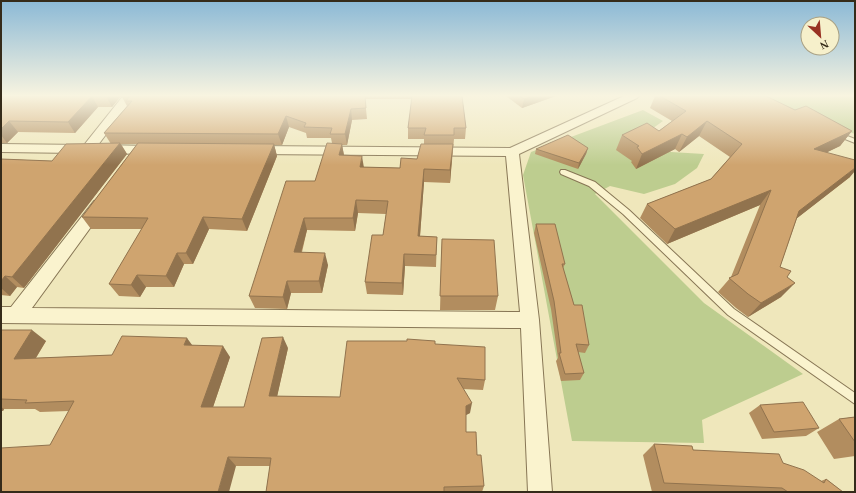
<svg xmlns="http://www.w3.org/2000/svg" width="856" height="493" font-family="'Times New Roman',serif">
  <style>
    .green { fill: #bdcd8f }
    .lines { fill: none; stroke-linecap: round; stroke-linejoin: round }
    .service-casing { stroke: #877655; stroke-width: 2 }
    .minor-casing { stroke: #877655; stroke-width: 2 }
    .service { fill: #faf3ce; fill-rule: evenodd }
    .minor { fill: #faf3ce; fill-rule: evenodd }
    .wall { fill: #b28d5f; fill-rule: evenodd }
    .shaded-wall { fill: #91734e }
    .building { fill: #cfa46f; stroke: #91734e }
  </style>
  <rect width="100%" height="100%" fill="#efe7bb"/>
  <path class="green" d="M768,96H855V134L761,101Z
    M643,110L663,121L642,136L671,152L704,154L697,168L675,184L644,194L610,186L595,194L704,303L803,374L702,420L704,443L572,441L523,175L531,152Z"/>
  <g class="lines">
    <g class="service-casing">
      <path id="service" d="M837,132L855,139V143L835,135L834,134Z
        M561,170H565L595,182L629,210L734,309L855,393V404L728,315L623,214L589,186L561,174L560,172Z"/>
    </g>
    <g class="minor-casing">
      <path id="minor" d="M123,96H135L98,145L154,146L159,147L161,150L159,153L154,154L1,152V144L84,145Z
        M624,96H639L637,98L519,154L539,320L552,492H528L521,328L1,323V307H11L94,201L99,200L104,201L106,205L104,209L32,308L520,312L506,156L255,154L250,153L248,150L250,147L255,146L510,148Z"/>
    </g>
    <use href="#service" class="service"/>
    <use href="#minor" class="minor"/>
  </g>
  <path class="wall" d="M1,96H121L112,107H98L75,133L18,132L7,143H1Z
    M123,96H462L466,128L465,139H454L450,183L424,182L420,236L437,237L436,267L405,266L403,295L367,294L365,282L383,235L386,214L358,213L355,231L307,230L302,252L328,265L322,293H291L287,309L255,308L249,296L315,181L332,143L331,138H307L306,133L289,127L282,145H274L277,156L247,231L209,229L193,264H184L174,287H146L140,297L119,296L109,284L142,229H91L82,217L137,144H121L127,154L24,288L17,287L10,296L1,295V159L52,161L111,144L104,133L127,106L122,97ZM365,99H412L408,128V139H424V144L417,159L400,168L364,167L344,155L342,145H347L352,120L367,119Z
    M506,96H556L522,108Z
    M655,96H766L795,110L852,131L840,146L827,152L850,177L797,218L780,267L787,277L781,297L748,317L736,308L718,292L731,277L760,205L667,244L640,218L647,204L711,179L730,157L699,136L679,152L675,149L636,169L631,162L632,161L616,150L622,135L659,131L672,121L650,108Z
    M588,148L586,154L578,169L535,154L536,149Z
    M536,224L565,264L563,268L574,305L589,345L585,353L578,352L584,373L580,380L561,381L556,361L558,358L551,309L534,233Z
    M442,239L498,296L495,310H440Z
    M1,330L46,341L36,358L112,355L192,345L230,357L213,407H244L288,348L277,396L340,397L435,344L485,380L483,390L463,389L470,413L466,415V432L477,455L484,486L482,492H266L270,466H236L50,445L69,411L40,412L35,409H4L3,411H1Z
    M760,405L819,428L806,436L762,439L749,413Z
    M855,417V456L834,459L817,432L839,419Z
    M654,444L783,463L821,481L826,479L843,492H652L643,455Z"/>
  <path class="shaded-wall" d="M92,96L98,107L75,133L68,122Z
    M106,96H121L112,107Z
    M532,96H556L522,108L524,99Z
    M351,109L352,120L347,145L345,134Z
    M286,116L289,127L282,145L278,134Z
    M9,121L18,132L7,143L1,135V129Z
    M707,121L699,136L679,152L687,137Z
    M852,131L840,146L803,164L814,149Z
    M682,134L675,149L636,169L642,154Z
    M120,143L127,154L24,288L12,277Z
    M274,144L277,156L247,231L242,219Z
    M342,144L344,156L339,155Z
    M453,144L450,183V170Z
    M588,148L586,154L578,169L579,163Z
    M362,156L364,168L360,167Z
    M855,168V171L850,177L787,226L799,211Z
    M424,169V182L419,249L418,236Z
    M771,190L760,205L667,244L675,229Z
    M356,200L358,213L355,231L353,218Z
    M203,217L209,229L193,264L186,253Z
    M304,218L307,230L298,264L294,252Z
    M177,253L184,264L174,287L166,276Z
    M325,253L328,265L322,293L319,281Z
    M404,254L405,266L403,295L402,283Z
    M137,275L146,287L140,297L131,285Z
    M5,276L17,287L10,296L1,288V281Z
    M287,281L291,293L287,309L283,297Z
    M795,283L781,297L748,317L761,303Z
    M32,330L46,341L29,369L14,359Z
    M283,337L288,348L275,406L269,396Z
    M187,338L195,349L184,345Z
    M223,346L230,357L210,416L201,407Z
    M472,403L470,413L464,416L466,406Z
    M1,407L4,409L3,411L1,410Z
    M228,457L236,466L229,492H218Z"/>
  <path class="building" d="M1,96H107H92L68,122L9,121L1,129Z
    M123,96H365L366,108L351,109L345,134H330L332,128L304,127L306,123L286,116L278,134L104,133L132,101H126L129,97H122Z
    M412,96H462L466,128H454V135H424L426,128H408Z
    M520,96H532L524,99Z
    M660,96H766L795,110L806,106L852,131L814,149L855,160V168L799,211L780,267L791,271L787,277L795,283L761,303L748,294L729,278L738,274L771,190L675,229L647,204L711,179L742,144L707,121L687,137L682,134L642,154L637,147L639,146L622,135L647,123L659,131L686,111Z
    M568,135L588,148L579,163L536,149Z
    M120,143L12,277L5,276L1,281V159L52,161L66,144Z
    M138,143L274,144L242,219L203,217L186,253H177L166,276L137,275L131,285L109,284L148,218L82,217Z
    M327,143L342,144L339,155L362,156L360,167L400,168L401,158L417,159L421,144H453L450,170L424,169L418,236L437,237L436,255L404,254L402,283L365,282L372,235H383L388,201L356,200L353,218H304L294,252L325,253L319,281H287L283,297L249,296L286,181H315Z
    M536,224H555L565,264H562L574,305H582L589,345L576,344L584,373L565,374L559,353H561L554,301Z
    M442,239L494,240L498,296H440Z
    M1,330H32L14,359L112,355L122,336L187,338L184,345L223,346L201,407H244L262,338L283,337L269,396L340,397L347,341H407V339L435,341V344L485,347V380L457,378L472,403L466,406V432H476L477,455H481L484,486L444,487V492H266L271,458L228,457L218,492H1V448L50,445L74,401L25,403L27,400L1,399Z
    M803,402L819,428L774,432L760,405Z
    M855,417V442L839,419Z
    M654,444L692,446L693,450L779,454L783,463L804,470L824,483L826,479L843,492H788L782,488L664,483Z"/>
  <linearGradient id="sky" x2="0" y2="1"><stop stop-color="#8bb9d6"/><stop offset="0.58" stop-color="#f8f4e0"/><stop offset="1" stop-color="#f8f4e0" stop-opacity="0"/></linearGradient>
  <rect width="856" height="165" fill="url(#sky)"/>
  <rect width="856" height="493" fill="none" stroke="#352b1a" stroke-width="4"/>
  <g transform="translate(820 36) rotate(154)"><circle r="19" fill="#f6f0cb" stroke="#a9a184"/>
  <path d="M0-3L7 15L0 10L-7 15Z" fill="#983223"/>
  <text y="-6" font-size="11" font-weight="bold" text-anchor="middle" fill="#352b1a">N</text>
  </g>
</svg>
